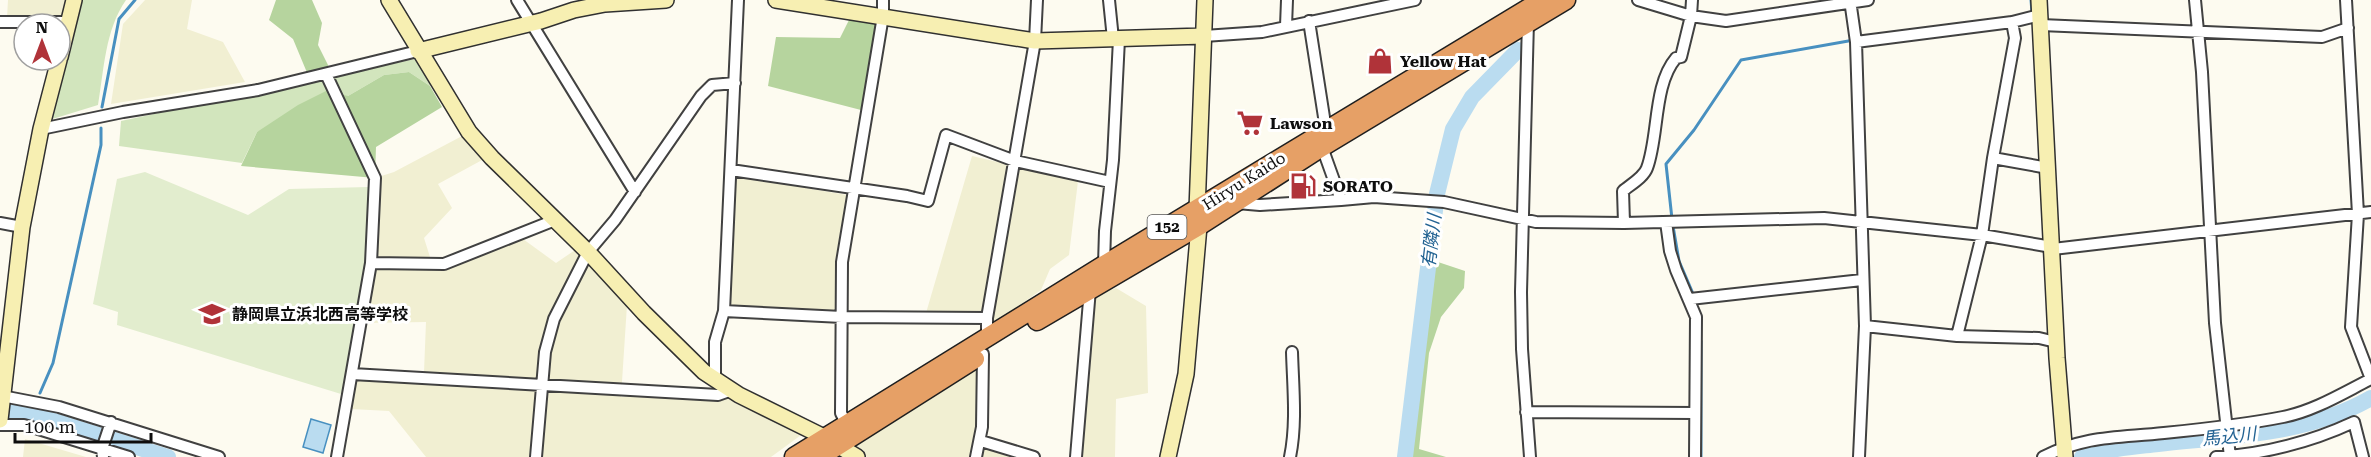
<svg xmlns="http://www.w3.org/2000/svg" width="2371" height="457" font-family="'Roboto Serif','Noto Sans JP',serif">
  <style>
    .farmland { fill: #f1efd2 }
    .green { fill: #d2e5bd }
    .forest { fill: #b6d49e }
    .pitch { fill: #e2edce }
    .water { fill: #badcf0; stroke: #4890c0; stroke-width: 1.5 }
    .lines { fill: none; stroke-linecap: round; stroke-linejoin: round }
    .stream { stroke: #4890c0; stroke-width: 3 }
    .river { stroke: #badcf0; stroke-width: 16 }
    .street-casing { stroke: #414141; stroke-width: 14 }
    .secondary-casing { stroke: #303030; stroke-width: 18 }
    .highway-casing { stroke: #1f1f1f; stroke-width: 21 }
    .street { stroke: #fff; stroke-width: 10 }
    .secondary { stroke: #f7efb2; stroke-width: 15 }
    .highway { stroke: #e6a066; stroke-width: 18 }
    .labels { text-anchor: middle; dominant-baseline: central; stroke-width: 6; stroke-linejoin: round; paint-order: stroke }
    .shield { fill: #fff; stroke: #565656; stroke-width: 1.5 }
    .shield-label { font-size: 15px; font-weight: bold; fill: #0e0e0e }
    .poi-label { font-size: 16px; font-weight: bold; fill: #0e0e0e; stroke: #fff; text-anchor: start }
    .street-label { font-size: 16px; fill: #0e0e0e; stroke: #fff }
    .water-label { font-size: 18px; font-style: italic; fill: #236393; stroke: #fff }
  </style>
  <rect width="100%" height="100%" fill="#fdfbf0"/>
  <path class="farmland" d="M8,0H70L64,18H7Z
    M145,0H192L187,29L223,42L245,82L111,104L123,24Z
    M464,135L484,159L438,184L452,208L424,238L430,257L375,260V178L394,172Z
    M972,156L1078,181L1069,255L1050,269L1041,290L992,325L993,314L926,313Z
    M736,176L847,195L835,262L836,313L730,307Z
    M523,239L556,263L578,248L627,305L621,397L732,390L808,430L771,457H538L548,386L547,352L544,380L424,372L426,322L362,323L374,267L442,269Z
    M1116,288L1146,306L1148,393L1116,399L1115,457H1082L1093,296Z
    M983,365L985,446L1020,457H867L851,447Z
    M357,374L538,390L529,457H426L389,411L351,409Z
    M25,439L86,457H23Z"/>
  <path class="green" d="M80,0H126C105,30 104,70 98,105L46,121Z
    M415,59L429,76L430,86L409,72L384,75L348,96L257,132L242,163L119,146L121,121Z"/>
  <path class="forest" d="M276,0H312L322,23L318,45L330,69L308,75L293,39L269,20Z
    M849,20L877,24L861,110L768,86L776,37L840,38Z
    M409,72L430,86L442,107L376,147L375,178L241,166L257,132L298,105L326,91L348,96L384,75Z
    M1435,261L1465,271L1464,288L1441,317L1429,353L1419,449L1446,457H1408Z"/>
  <path class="pitch" d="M145,172L248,215L289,189L368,187L364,313L341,394L117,325L118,312L93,304L117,179Z"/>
  <path class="water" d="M311,419L331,425L323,453L303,447Z"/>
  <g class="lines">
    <path class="stream" d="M2031,0L2032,13
      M102,107L119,19L135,0
      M1672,219L1666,164L1694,130L1741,60L1854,40
      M1673,226L1679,261L1694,296
      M40,393L53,363L101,145V128
      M1701,457V341"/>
    <path class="river" d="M0,412L33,414L168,457
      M1405,457L1437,194L1453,129L1472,97L1518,50
      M2082,457C2106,449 2133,447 2158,444C2230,436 2307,435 2371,398"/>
    <g class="street-casing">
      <path id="street" d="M517,0L635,192
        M1109,0L1113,39
        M1638,0L1691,16L1726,21L1868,0
        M1850,0L1856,42L1865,326L1859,457
        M2195,0L2202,72L2215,323L2230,457
        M2346,0L2358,214L2351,327L2371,379
        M1309,21L1326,130
        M1528,21L1521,292L1522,349L1530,457
        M0,22H69
        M2041,25L2322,37L2348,28
        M1286,26L1287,0
        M1204,36L1262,32L1415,0
        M1856,42L2012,22L2040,15
        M326,74L375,178L371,263L337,457
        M41,129L123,112L258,90L418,51
        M1322,147L1341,200L1374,197L1444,202L1536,222L1624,223L1824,218L1982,235L2046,246L2053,249L2371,212
        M1993,158L2048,168
        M731,170L907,196L928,201L946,135L1015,161L1110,182
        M1237,203L1260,205L1341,200
        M1666,222L1670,251L1676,270L1696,317L1695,457
        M0,223L22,227
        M1624,223L1623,191C1630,185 1644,177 1647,168C1659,136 1653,85 1676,58L1681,57L1691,16L1692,0
        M371,263L444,264L555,220
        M1104,265L1105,231L1113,160L1119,39
        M1690,299L1862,280
        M724,311L842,317L987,318
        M1865,326L1957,336L2039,338L2056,342
        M1957,336L1982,235L1993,158L2015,38L2012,22
        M987,338V318L1035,41L1037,0
        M352,374L718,395L732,390
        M715,380V342L724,311L738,0
        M2,396L59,407L219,457
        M1526,412L1695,413
        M846,423L841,413L842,262L883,16V0
        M0,425H24L35,428L129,457
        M981,441L1034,457
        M103,457L102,449L111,422
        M536,457L545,352L554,319L588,252L615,220L701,96L712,85L735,83
        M976,457L982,427L983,354
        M1076,457L1090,289
        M1290,457C1297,423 1293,387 1292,352
        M2043,457C2087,435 2118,438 2164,433C2204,429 2243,425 2283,417C2314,411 2343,393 2371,379
        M2216,457C2263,454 2311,442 2354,422L2363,457"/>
    </g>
    <g class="secondary-casing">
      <path id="secondary" d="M389,0L469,132L492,158L588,252L644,313L704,372L739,395L824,437L857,457
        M776,0L1035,41L1204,36
        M2039,0L2057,358L2065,457
        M418,51L541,21L574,10L605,4L666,0
        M60,57L74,0
        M0,420L22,227L41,129L59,60
        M1168,457L1186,374L1199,226L1197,210L1205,0"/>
    </g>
    <g class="highway-casing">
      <path id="highway" d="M1037,321L1199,226L1322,147L1566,0
        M794,457L1104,265L1542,0
        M820,457L975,359"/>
    </g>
    <use href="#street" class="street"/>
    <use href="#secondary" class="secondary"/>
    <use href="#highway" class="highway"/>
  </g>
  <defs>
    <g id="shop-bare" transform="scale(2.07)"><path d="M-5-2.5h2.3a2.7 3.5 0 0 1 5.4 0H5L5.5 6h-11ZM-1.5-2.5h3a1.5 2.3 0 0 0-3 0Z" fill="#b03339" stroke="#fff" stroke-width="2.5" paint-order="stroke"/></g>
    <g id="supermarket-bare" transform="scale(2.07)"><path d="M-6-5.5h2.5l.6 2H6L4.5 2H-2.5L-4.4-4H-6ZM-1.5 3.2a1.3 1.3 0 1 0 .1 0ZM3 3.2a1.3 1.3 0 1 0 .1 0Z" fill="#b03339" stroke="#fff" stroke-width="2.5" paint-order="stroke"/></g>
    <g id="fuel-bare" transform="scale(2.07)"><path d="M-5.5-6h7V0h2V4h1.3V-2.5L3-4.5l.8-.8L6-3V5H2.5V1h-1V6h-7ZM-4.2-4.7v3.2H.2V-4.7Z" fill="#b03339" stroke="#fff" stroke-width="2.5" paint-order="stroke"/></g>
    <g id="school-bare" transform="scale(2.07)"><path d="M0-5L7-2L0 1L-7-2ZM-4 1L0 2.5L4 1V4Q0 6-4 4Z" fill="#b03339" stroke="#fff" stroke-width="2.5" paint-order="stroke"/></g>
  </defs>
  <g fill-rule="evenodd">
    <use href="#shop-bare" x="1380" y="61"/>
    <use href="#supermarket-bare" x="1250" y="123"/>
    <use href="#fuel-bare" x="1303" y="186"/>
    <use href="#school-bare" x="212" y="314"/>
  </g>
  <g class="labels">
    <rect class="shield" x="1147.5" y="215" width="39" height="24" rx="4.5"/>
    <g class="shield-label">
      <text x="1167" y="227">152</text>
    </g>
    <g class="poi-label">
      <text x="1400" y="61">Yellow Hat</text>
      <text x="1270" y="123">Lawson</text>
      <text x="1323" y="186">SORATO</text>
      <text x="232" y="314">静岡県立浜北西高等学校</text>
    </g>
    <g class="street-label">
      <text transform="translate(1244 181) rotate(-32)">Hiryu Kaido</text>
    </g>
    <g class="water-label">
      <text transform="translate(1431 241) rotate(-83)">有隣川</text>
      <text transform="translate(2229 436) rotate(-6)">馬込川</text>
    </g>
  </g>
  <g transform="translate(42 42)"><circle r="28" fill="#ffffff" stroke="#9f9f9f" stroke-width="1.5"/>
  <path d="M0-4.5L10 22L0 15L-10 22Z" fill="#b03339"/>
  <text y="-9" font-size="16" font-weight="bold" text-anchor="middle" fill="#0e0e0e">N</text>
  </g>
  <path d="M15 433v9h136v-9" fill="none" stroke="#0e0e0e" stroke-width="3"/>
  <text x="24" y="433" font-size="18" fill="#0e0e0e" stroke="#ffffff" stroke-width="4.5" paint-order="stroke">100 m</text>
</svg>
